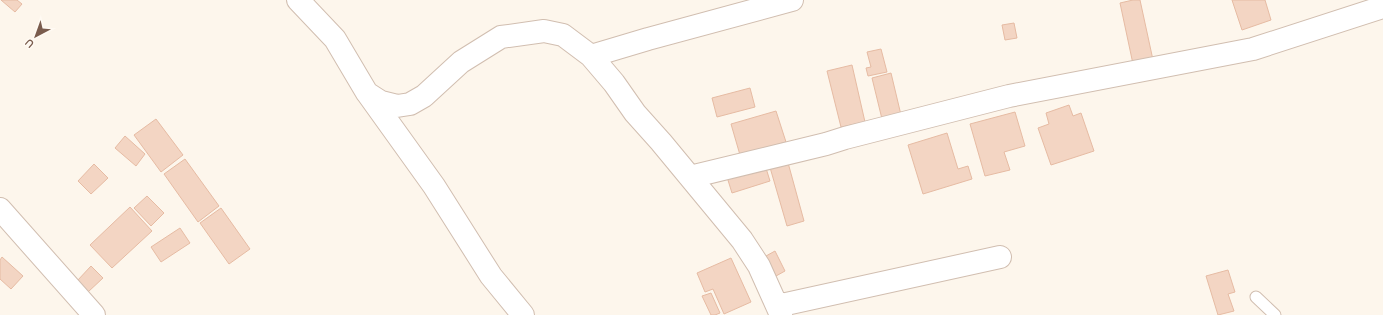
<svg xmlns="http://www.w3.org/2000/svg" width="1383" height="315" font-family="Quicksand,sans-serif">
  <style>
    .building { fill: #f3d5c3; stroke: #e6bba3 }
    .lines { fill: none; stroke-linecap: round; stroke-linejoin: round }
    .lane-casing { stroke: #d1beb0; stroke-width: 13 }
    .street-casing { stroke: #d1beb0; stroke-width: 24 }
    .lane { stroke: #fff; stroke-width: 11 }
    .street { stroke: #fff; stroke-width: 22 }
  </style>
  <rect width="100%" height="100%" fill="#fdf6ec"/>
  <path class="building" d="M1,0H17L22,4L15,12Z
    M1133,0H1140L1153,60L1133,64L1120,3Z
    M1232,0H1265L1271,20L1242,30Z
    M1014,23L1017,38L1005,40L1002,25Z
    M881,49L887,72L868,76L866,68L871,67L867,52Z
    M852,65L865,122L841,127L827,71Z
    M891,73L901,115L882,119L872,78Z
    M750,88L755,107L717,117L712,98Z
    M1069,105L1073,116L1081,113L1094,151L1051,165L1038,128L1049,124L1046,113Z
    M776,111L786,142L740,155L731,124Z
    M1015,112L1025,146L1004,152L1010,170L985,176L970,124Z
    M156,119L183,155L161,172L134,135Z
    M947,133L958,169L968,166L972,179L923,194L908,145Z
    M125,136L145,154L136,166L115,148Z
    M185,159L219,206L198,222L164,174Z
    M787,159L804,221L787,226L769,164Z
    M94,164L108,178L91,194L78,181Z
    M765,165L770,181L732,193L727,177Z
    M147,196L164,213L151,226L134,208Z
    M130,207L152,231L112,268L90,245Z
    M221,208L250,249L229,264L200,223Z
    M180,228L190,243L161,262L151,247Z
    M775,251L785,271L776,276L766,256Z
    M2,257L23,276L11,289L0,279V260Z
    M731,258L751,302L724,314L713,289L705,292L697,273Z
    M91,266L103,278L88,292L77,281Z
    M1228,270L1235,292L1228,294L1234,311L1218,315L1206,276Z
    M711,293L720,313L715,315H711L702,296Z"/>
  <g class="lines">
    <g class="lane-casing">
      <path id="lane" d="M1256,297L1275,315"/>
    </g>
    <g class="street-casing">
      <path id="street" d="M298,0L335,39L367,93L381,102L397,106L410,104L424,96L461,62L501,37L544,31L563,35L591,56L648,39L792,0
        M591,56L614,83L635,113L661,142L742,240L759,266L781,315
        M368,94L434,186L491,276L523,315
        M690,177L826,144L845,138L1009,96L1253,49L1383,7
        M0,209L94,315
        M777,306L1000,257"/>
    </g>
    <use href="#lane" class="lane"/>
    <use href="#street" class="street"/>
  </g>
  <g transform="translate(36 36) rotate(221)" stroke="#fffaf3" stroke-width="3" paint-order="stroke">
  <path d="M0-3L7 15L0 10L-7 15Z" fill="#7a5c4d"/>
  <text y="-6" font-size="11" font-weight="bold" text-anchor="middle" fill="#7a5c4d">U</text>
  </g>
</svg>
